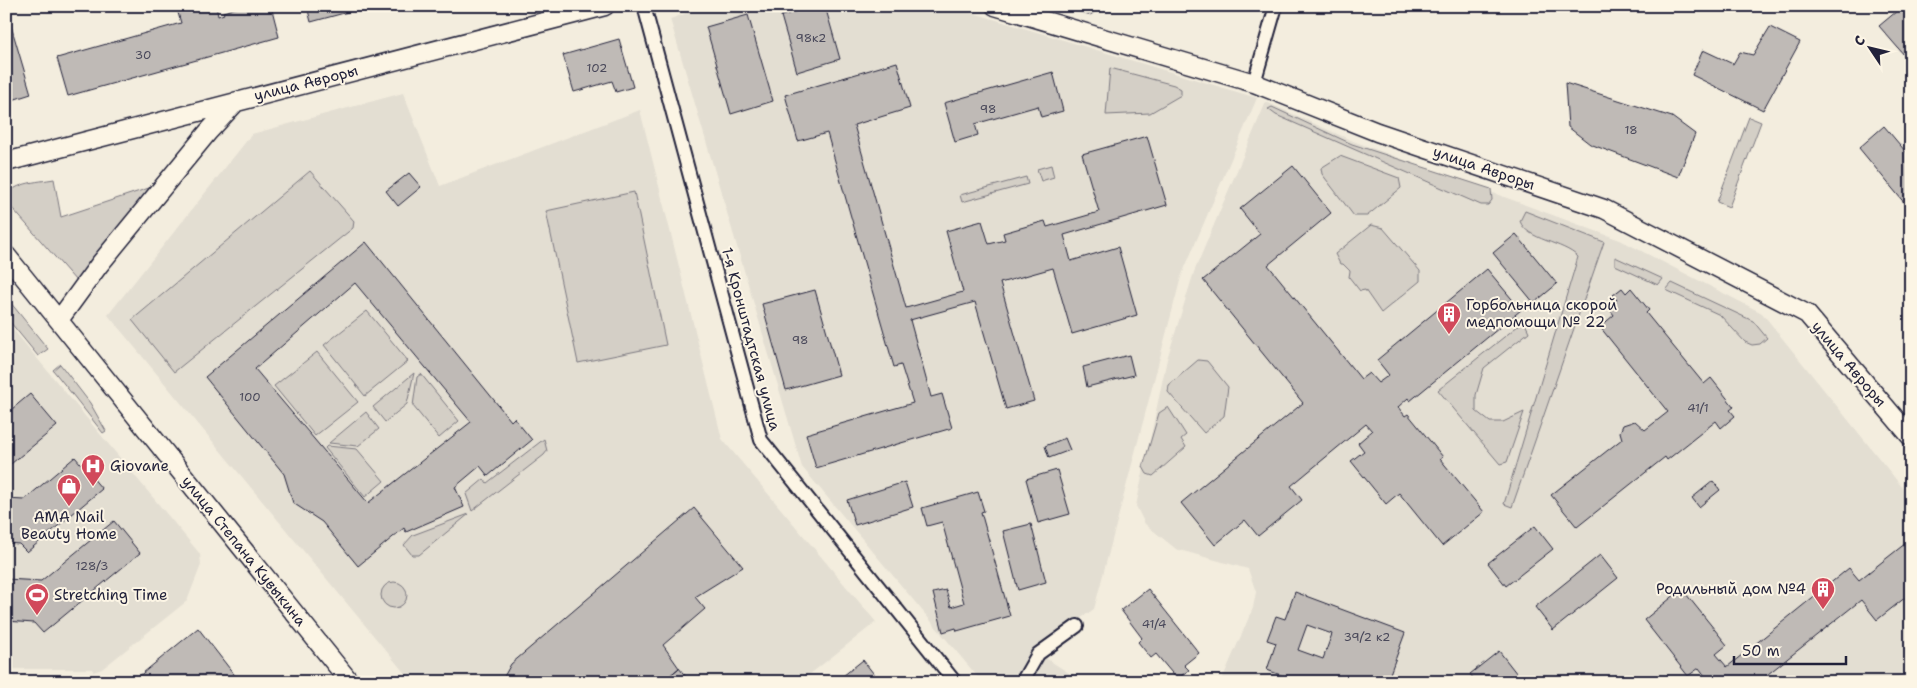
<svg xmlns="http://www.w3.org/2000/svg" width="1917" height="688" font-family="'Shantell Sans',sans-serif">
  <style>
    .built { fill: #e3ded2 }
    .green { fill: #d4cfc6; stroke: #7b7880 }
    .building { fill: #bfbab6; stroke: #22223b; fill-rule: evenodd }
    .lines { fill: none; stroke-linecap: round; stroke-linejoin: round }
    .street-casing { stroke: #22223b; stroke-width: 16 }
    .secondary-casing { stroke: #22223b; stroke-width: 21 }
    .street { stroke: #fcf5e5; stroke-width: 12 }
    .secondary { stroke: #fcf5e5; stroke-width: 18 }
    .labels { text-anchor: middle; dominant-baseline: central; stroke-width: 4; stroke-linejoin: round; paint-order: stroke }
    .number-label { font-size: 12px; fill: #49485a }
    .street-label { font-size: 15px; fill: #22223b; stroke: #fcf5e5 }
    .poi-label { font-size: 15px; fill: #22223b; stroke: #fcf5e5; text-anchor: start }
  </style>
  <rect width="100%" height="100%" fill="#f3edde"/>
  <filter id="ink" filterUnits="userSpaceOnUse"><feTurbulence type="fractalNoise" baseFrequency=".02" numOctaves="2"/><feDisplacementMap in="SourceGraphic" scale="10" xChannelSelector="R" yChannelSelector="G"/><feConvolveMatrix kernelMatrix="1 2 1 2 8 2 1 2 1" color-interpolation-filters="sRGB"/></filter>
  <g filter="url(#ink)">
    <path class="built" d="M708,6H950L1257,98L1181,277L1094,609L1038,648L1020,682H982L802,467L670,19Z
      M403,93L440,186L640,110L722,439L876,622L800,682H412L108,315L252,134Z
      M1266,102L1353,141L1620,240L1762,313L1911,498V666L1892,682H1221L1253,608L1256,592L1248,569L1176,549L1145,524L1136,506L1167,359L1194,272Z
      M6,321L200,554L201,565L187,601L102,669L93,672V669H6Z
      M1044,657L1083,682H1030Z"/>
    <path class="green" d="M1056,6H1101L1091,15Z
      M1110,68L1174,85L1181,89V95L1150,113L1106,115Z
      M1272,107L1352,144L1491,189L1492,200L1488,205H1481L1276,115L1268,109Z
      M1749,117L1761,122L1729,207L1717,202Z
      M1340,156L1399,178L1401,188L1367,216H1354L1322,174L1321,168Z
      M1051,165L1054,177L1041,181L1037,169Z
      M310,171L354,221L353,228L174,372L132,320Z
      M1026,177L1028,184L962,202L960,195Z
      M54,179L61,217L155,186L76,281L6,201C8,182 39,182 54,179Z
      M634,192L666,345L578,363L546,211Z
      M1525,211L1604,242L1512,507L1504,504L1578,257C1564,242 1526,240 1520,221Z
      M1371,225L1383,228L1420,271V281L1381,313L1365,290L1360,291L1349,277L1350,271L1343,264H1340L1335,254Z
      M1615,257L1663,279L1658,285L1615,265Z
      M1672,283L1753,321L1767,338L1760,344L1752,345L1745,342L1720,315L1666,290Z
      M6,297L48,349L38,356L6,317Z
      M367,311L408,361L365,396L324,345Z
      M1524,321L1529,332L1484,368L1476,395V411L1490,422H1503L1524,412L1507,462L1500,464L1438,390Z
      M317,352L358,402L315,436L274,386Z
      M1198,360L1207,361L1228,387L1224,416L1204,433L1168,392L1169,385Z
      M60,364L90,403L106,431L103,433L53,370Z
      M414,373L407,404L385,422L373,407Z
      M421,374L459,421L439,438L413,406L417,377Z
      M1168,407L1186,435L1181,439L1186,447L1153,476L1147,474L1143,467L1159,413Z
      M366,412L379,429L358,446L329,443Z
      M544,439L547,451L544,455L472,511L466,494L484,479L487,483Z
      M327,446L357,449L384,481L365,497L325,448Z
      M469,514L419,555H412L404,545L413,535Z
      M381 595a13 13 0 1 1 26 0a13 13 0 1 1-26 0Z"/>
    <path class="building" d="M176,6H216L218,16L224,14L223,12L243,6H271L279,37L68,96L57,58L181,23Z
      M307,6H370L311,22Z
      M816,6H825L840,59L797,72L781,16Z
      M1903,6H1911V63L1879,26Z
      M6,9L31,94L6,102Z
      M748,15L773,101L731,114L706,27Z
      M1770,27L1800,42L1763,110L1692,75L1703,50L1733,64L1740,52L1753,55Z
      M619,39L633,87L616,92L612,81L574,92L563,55Z
      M897,62L910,108L854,125L906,308L963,292L946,231L982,221L989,244L1005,240L1003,233L1045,221L1047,227L1099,212L1082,154L1147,136L1167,205L1064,235L1071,261L1118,247L1137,315L1072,334L1053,268L1000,283L1034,401L1006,409L975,302L910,320L931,397L942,394L952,428L816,468L806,434L913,403L901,365L894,367L827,133L798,141L785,95Z
      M1053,72L1063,111L1041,117L1038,106L975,124L978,135L955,142L944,103Z
      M1565,83L1672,117L1695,134L1678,177L1590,144L1568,127Z
      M1884,126L1911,158V211L1859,148Z
      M1293,166L1331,213L1268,265L1361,379L1369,373L1378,383L1389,375L1377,360L1487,269L1521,310L1410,401L1408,398L1398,407L1405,416L1408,414L1443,457L1440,459L1484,512L1442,546L1399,493L1386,504L1351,461L1364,451L1358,443L1372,431L1366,424L1291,486L1302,500L1258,536L1245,520L1215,545L1181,503L1303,403L1203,280L1260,234L1240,209Z
      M409,173L421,187L398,206L386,191Z
      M1516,234L1557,284L1534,303L1493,253Z
      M366,242L511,421L514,418L532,440L488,476L480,466L455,487L464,507L406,532L404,528L358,566L322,522L293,503L284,474L205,377ZM355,283L471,422L368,503L255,369Z
      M1622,288L1626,293L1631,288L1649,310L1646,313L1704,384L1711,378L1734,407L1730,410L1735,416L1721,428L1716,421L1667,460L1665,457L1577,527L1551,495L1622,439L1620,432L1623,425L1635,421L1645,430L1668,412L1600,327L1614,315L1608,307L1617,300L1613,295Z
      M815,290L839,375L786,390L762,304Z
      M1129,355L1134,375L1087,387L1083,367Z
      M30,394L57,426L6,468V414Z
      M1065,438L1070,450L1049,458L1045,446Z
      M75,457L102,489L27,552L19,544L6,543V499L24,500Z
      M1057,470L1070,514L1038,523L1026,479Z
      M1713,481L1720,490L1699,507L1692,498Z
      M905,482L913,507L855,525L847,500Z
      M978,492L984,511L981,512L1010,616L957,631L956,628L943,632L933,593L946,590L951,607L964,603L942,522L927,526L922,508Z
      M694,508L743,567L695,597L705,609L663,645L679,668L662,682H501L511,664Z
      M114,521L140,553L43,633L34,623L6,621V579L41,581Z
      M1031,524L1046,582L1018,590L1003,531Z
      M1535,526L1553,549L1506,586L1488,563Z
      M1906,543L1911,549V593L1877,620L1861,600L1758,682H1708L1709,681L1699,668L1688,676L1644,620L1682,589L1727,645L1716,654L1727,667L1849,568L1859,580Z
      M1600,555L1618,578L1553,630L1535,607Z
      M1148,589L1199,653L1184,665L1189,670L1177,679L1156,654L1151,658L1138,642L1142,638L1121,610Z
      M1295,592L1405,633L1387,682H1300L1267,670L1276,643L1267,640L1276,616L1285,619ZM1307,625L1332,634L1323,659L1298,650Z
      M198,628L240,682H131H132Z
      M1499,651L1517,674L1507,682H1476L1470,674Z
      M863,660L880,682H839L838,680Z
      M679,668L690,682H662Z"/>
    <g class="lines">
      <g class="street-casing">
        <path id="street" d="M644,6L761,440L955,682
          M1254,83L1276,6
          M1022,682L1038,654L1077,626"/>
      </g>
      <g class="secondary-casing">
        <path id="secondary" d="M995,6L1254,83L1377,132L1604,209L1807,314L1911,437
          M6,162L605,6
          M6,255L350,682
          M59,320L99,265L208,132L237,101"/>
      </g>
      <use href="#street" class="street"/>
      <use href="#secondary" class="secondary"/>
    </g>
  </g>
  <defs>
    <g id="building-pin" transform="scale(1.25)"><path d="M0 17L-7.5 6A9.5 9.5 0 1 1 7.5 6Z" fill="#d1495b" stroke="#fcf5e5"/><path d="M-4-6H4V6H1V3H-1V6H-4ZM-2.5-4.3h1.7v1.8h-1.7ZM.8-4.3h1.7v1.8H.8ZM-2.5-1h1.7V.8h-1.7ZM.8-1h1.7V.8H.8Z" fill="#fff"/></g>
    <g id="hospital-pin" transform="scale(1.25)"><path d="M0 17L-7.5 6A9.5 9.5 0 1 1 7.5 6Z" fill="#d1495b" stroke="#fcf5e5"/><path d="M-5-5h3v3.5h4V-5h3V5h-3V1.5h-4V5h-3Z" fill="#fff"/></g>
    <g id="shop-pin" transform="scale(1.25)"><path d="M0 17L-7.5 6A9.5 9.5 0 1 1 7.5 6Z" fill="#d1495b" stroke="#fcf5e5"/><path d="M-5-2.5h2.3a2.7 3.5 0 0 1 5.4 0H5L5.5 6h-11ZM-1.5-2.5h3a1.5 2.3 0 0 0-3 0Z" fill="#fff"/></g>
    <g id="stadium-pin" transform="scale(1.25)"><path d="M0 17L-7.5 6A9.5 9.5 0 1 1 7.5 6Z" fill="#d1495b" stroke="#fcf5e5"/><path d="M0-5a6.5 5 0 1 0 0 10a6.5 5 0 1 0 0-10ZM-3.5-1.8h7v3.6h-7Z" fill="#fff"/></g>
  </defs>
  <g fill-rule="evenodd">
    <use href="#building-pin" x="1449" y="314"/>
    <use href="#hospital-pin" x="93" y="466"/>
    <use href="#shop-pin" x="69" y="486"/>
    <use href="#building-pin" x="1823" y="589"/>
    <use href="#stadium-pin" x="37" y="595"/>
  </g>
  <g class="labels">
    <g class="number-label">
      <text x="811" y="38">98к2</text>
      <text x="143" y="55">30</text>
      <text x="597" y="68">102</text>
      <text x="988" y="109">98</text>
      <text x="1631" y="130">18</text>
      <text x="800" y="340">98</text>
      <text x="250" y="397">100</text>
      <text x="1698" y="408">41/1</text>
      <text x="92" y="566">128/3</text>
      <text x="1154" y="624">41/4</text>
      <text x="1367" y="637">39/2 к2</text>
    </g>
    <g class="street-label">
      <text transform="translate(306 83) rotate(-14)">улица Авроры</text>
      <text transform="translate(1484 168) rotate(19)">улица Авроры</text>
      <text transform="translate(751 339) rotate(75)">1-я Кронштадтская улица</text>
      <text transform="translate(1849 364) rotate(50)">улица Авроры</text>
      <text transform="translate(244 551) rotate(51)">улица Степана Кувыкина</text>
    </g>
    <g class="poi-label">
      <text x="1466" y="305">Горбольница скорой<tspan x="1466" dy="17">медпомощи № 22</tspan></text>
      <text x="110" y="466">Giovane</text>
      <text x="69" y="517" text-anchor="middle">AMA Nail<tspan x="69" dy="17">Beauty Home</tspan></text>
      <text x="1806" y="589" text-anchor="end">Родильный дом №4</text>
      <text x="54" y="595">Stretching Time</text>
    </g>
  </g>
  <rect width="1917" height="688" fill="none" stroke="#fcf5e5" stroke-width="25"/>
  <rect x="12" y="12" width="1892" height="663" fill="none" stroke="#22223b" stroke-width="2" filter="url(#ink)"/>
  <g transform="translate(1870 48) rotate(305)" stroke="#fcf5e5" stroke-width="4" paint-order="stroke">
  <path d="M0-4L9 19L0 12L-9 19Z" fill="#22223b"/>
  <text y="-8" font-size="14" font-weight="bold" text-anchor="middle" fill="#22223b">С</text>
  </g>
  <path d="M1734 656v8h112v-8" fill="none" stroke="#22223b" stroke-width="2.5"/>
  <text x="1742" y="656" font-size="15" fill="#22223b" stroke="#fcf5e5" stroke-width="4" paint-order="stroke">50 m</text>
</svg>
